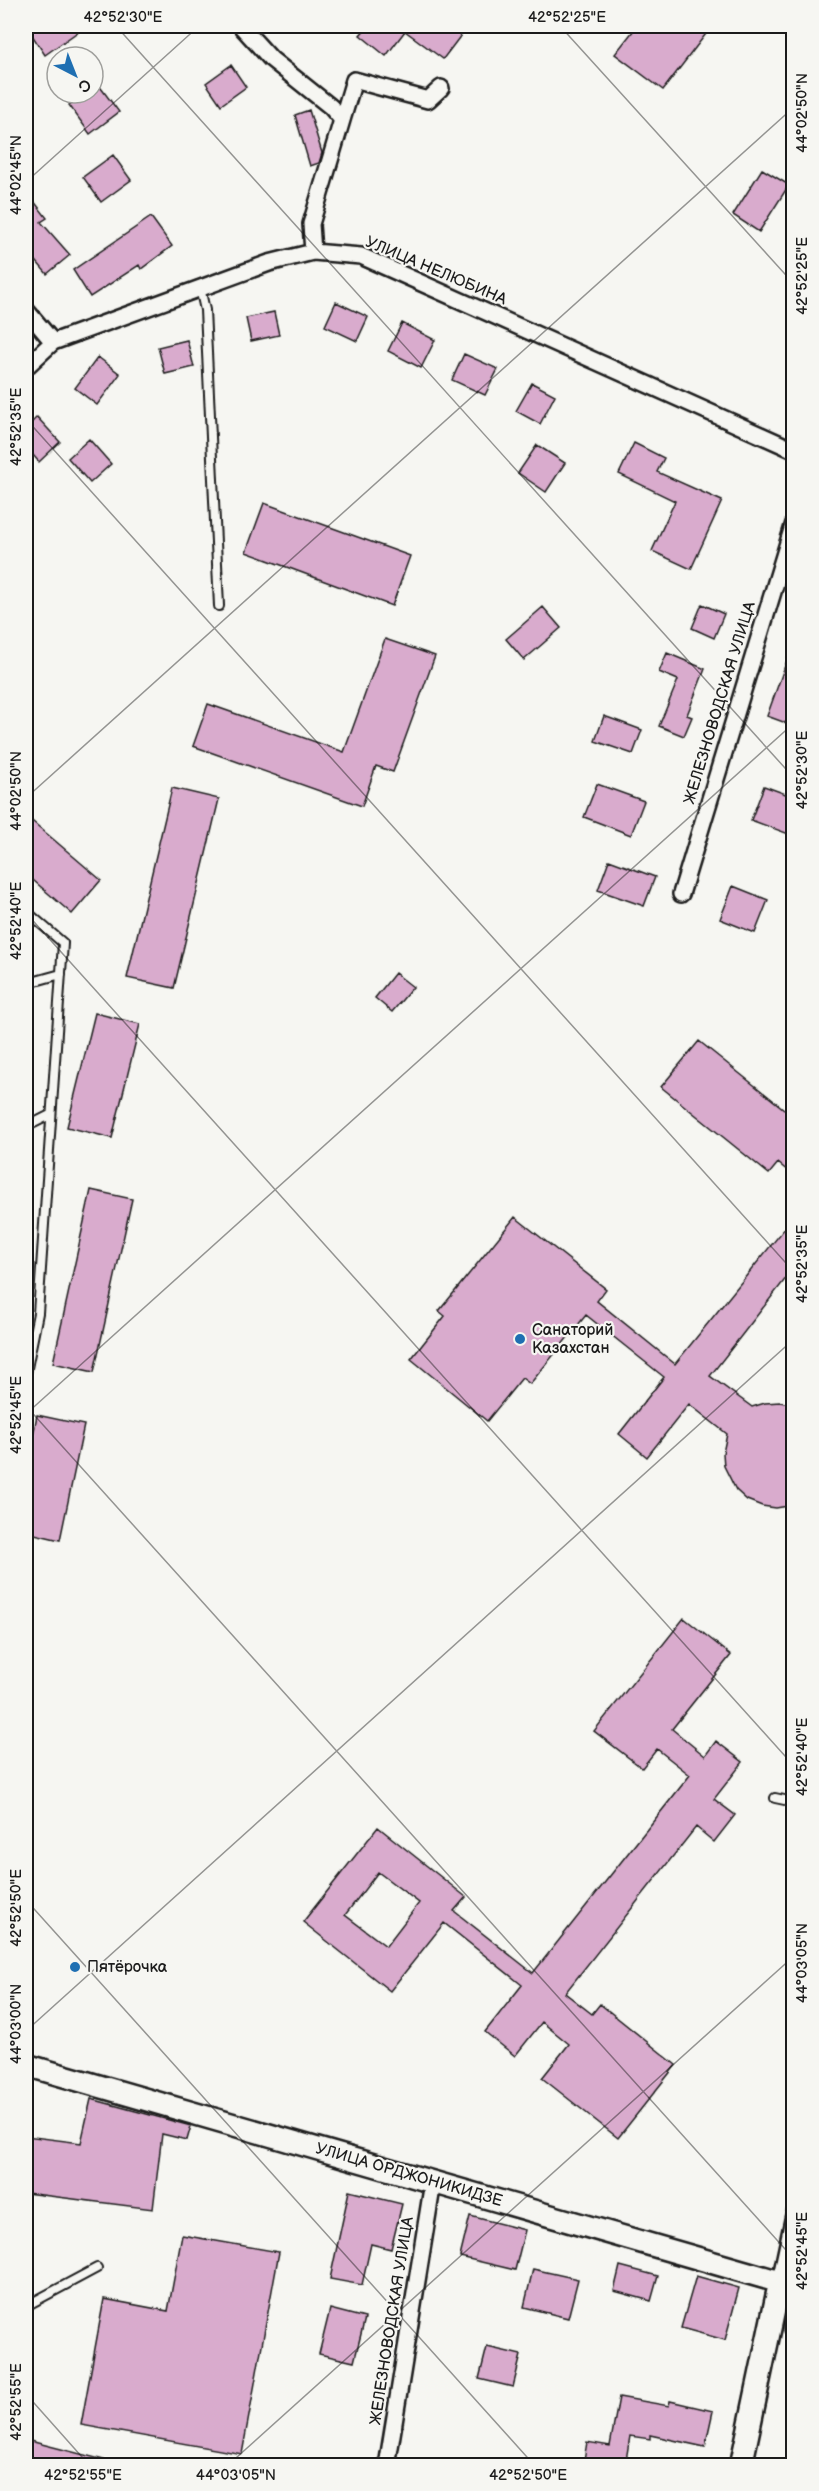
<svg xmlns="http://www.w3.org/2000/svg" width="819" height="2491" font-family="'Balsamiq Sans',sans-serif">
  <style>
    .building { fill: #d9abcd; stroke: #1c1c1c; stroke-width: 1.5; fill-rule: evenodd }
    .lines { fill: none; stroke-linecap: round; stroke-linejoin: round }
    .service-casing { stroke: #1c1c1c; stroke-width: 12 }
    .minor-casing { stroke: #1c1c1c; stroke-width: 20 }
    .secondary-casing { stroke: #1c1c1c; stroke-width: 26 }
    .service { stroke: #f6f6f2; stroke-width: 8 }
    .minor { stroke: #f6f6f2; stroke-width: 15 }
    .secondary { stroke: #f6f6f2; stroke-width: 21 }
    .ticks { fill: none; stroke: #1c1c1c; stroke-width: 1.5; stroke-opacity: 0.45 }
    .poi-dot { fill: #1f6fb2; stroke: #f6f6f2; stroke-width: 2 }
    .labels { text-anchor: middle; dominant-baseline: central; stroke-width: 4.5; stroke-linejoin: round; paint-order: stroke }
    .street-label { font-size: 16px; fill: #1c1c1c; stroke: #f6f6f2 }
    .poi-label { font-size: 16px; fill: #1c1c1c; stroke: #f6f6f2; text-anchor: start }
    .neatline { fill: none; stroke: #1c1c1c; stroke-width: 2 }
    .ticks-label { font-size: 15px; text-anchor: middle; fill: #1c1c1c }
  </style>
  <rect width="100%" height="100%" fill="#f6f6f2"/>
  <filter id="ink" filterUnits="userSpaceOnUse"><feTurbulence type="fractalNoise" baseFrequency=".0167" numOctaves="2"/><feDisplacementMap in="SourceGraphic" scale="12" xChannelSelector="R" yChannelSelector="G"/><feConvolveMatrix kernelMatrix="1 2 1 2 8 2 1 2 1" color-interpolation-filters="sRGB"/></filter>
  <g filter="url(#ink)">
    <path class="building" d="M26,26H86L45,55Z
      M368,26H468L443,59L405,31L386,56L360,35Z
      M637,26H712L663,90L615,54Z
      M231,65L246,87L221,105L206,83Z
      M98,84L119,112L90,134L69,105L85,93H93V87Z
      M309,110L322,153L319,163L310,166L295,115Z
      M113,155L131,180L101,202L83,177Z
      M762,169L789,185L759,232L733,215Z
      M26,191L47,218L41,222L70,255L47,274L26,249Z
      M151,217L172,246L141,269L139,265L90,297L73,270Z
      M336,302L368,317L357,341L325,326Z
      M274,312L279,335L251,341L246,318Z
      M402,323L435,340L421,368L388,351Z
      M187,340L194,367L165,374L158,347Z
      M464,354L498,369L485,395L452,380Z
      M98,357L120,374L97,405L75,388Z
      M532,383L555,395L540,424L516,411Z
      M37,417L60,442L39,462L26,447V428Z
      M89,439L111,464L90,483L68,458Z
      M634,443L664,458L657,472L722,501L691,569L652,551L675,501L619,474Z
      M537,445L565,463L546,492L518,473Z
      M264,503L410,556L392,606L246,552Z
      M702,604L724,614L714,638L692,628Z
      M543,607L561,628L524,660L506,639Z
      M385,639L435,656L393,772L376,766L362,806L193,746L208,704L344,752Z
      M791,649H794V726L767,716Z
      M667,653L705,669L687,715L692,717L684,736L659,726L678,680L659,672Z
      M604,716L642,730L633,754L595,741Z
      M597,784L644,801L631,835L584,817Z
      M764,786L794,797V836L751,820Z
      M172,788L219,799L174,988L127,978Z
      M26,816L101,880L72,914L26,874Z
      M609,860L655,877L644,906L598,890Z
      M733,886L768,900L755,933L720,919Z
      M395,973L413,987L392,1012L375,998Z
      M95,1013L140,1024L112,1138L67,1127Z
      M699,1041L794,1117V1176L778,1163L769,1174L661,1087Z
      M91,1190L132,1199L94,1372L53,1363Z
      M515,1217L606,1289L597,1301L675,1364L794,1217V1268L710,1376L752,1407L765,1403L780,1402L794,1405V1505L776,1508L762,1506L747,1500L736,1490L724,1466L723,1453L727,1434L689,1404L647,1457L619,1434L664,1377L586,1315L530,1384L522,1378L487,1421L411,1359L445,1316L439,1311Z
      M37,1415L84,1425L60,1540L26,1532V1473Z
      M684,1618L731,1655L672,1729L705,1756L716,1741L743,1762L714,1799L735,1815L714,1842L696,1827L565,1993L592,2014L600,2004L676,2065L618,2138L542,2078L569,2044L542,2022L515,2056L485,2032L522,1985L444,1923L390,1991L303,1922L378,1827L466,1897L454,1911L533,1973L690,1775L657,1749L642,1768L594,1731ZM378,1872L419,1903L386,1946L345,1915Z
      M91,2099L191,2126L187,2140L162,2134L153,2209L26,2193V2136L81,2143Z
      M349,2191L402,2204L391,2249L371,2244L362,2285L330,2279Z
      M470,2216L525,2230L515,2270L460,2257Z
      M182,2235L279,2252L242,2454L81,2425L104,2299L168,2311Z
      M620,2266L658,2276L651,2301L614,2291Z
      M533,2269L578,2279L568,2318L524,2307Z
      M696,2276L739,2288L725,2340L681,2328Z
      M330,2309L365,2318L354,2362L319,2354Z
      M487,2347L521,2355L513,2387L479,2379Z
      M619,2397L669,2406L670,2401L713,2411L705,2447L650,2435V2439L630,2436L625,2466H583L587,2442L610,2446Z
      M26,2440L104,2460L103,2466H26Z"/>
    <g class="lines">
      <g class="service-casing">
        <path id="service" d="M200,288L205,310L219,606
          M26,911L63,943L38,1313L26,1373
          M26,977L32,982L61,974
          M26,1127L50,1115
          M775,1798L794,1802
          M26,2306L97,2268"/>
      </g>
      <g class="minor-casing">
        <path id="minor" d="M241,26L271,59L331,107L342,120L311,224L313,252
          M342,120L354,80L428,100L441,88
          M26,310L53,342
          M26,367L53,342L269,263L313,252L361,256L794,450
          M681,894L794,523
          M780,2281L794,2215
          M387,2466L433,2182"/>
      </g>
      <g class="secondary-casing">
        <path id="secondary" d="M26,2065L794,2286
          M741,2466L780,2281"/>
      </g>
      <use href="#service" class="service"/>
      <use href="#minor" class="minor"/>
      <use href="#secondary" class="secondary"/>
    </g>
  </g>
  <path class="ticks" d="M116,26L794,778M560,26L794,284M26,182L199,26M26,419L794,1272M26,798L794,107M26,913L794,1766M26,1406L794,2259M26,1414L794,723M26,1900L535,2466M26,2031L794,1339M26,2394L90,2466M227,2466L794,1956"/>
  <g class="poi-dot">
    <circle cx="520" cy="1339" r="6"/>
    <circle cx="75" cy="1967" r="6"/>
  </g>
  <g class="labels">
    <g class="street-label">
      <text transform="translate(436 271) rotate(23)">УЛИЦА НЕЛЮБИНА</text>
      <text transform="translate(720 703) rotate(-73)">ЖЕЛЕЗНОВОДСКАЯ УЛИЦА</text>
      <text transform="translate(409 2175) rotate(16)">УЛИЦА ОРДЖОНИКИДЗЕ</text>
      <text transform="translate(392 2321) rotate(-81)">ЖЕЛЕЗНОВОДСКАЯ УЛИЦА</text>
    </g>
    <g class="poi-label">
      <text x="532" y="1330">Санаторий<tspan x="532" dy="18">Казахстан</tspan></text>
      <text x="87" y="1967">Пятёрочка</text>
    </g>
  </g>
  <rect width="819" height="2491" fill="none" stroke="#f6f6f2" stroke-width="66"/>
  <g transform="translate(75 75) rotate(138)"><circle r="28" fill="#f6f6f2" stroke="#9f9f9c" stroke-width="1.5"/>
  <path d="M0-4.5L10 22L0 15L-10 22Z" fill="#1f6fb2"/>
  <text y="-9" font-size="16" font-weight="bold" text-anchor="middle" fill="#1c1c1c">С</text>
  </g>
  <rect x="33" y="33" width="753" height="2425" class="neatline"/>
  <g class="ticks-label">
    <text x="123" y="22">42°52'30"E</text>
    <text x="567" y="22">42°52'25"E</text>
    <text transform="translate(802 113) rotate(-90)" y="5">44°02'50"N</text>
    <text transform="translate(16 175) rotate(-90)" y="5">44°02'45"N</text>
    <text transform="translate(802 276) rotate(-90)" y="5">42°52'25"E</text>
    <text transform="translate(16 427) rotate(-90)" y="5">42°52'35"E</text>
    <text transform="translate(802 770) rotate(-90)" y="5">42°52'30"E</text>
    <text transform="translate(16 791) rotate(-90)" y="5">44°02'50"N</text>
    <text transform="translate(16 921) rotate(-90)" y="5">42°52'40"E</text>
    <text transform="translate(802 1264) rotate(-90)" y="5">42°52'35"E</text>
    <text transform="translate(16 1415) rotate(-90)" y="5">42°52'45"E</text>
    <text transform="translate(802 1757) rotate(-90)" y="5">42°52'40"E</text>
    <text transform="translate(16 1908) rotate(-90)" y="5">42°52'50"E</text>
    <text transform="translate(802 1963) rotate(-90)" y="5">44°03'05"N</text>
    <text transform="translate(16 2024) rotate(-90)" y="5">44°03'00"N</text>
    <text transform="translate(802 2251) rotate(-90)" y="5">42°52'45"E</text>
    <text transform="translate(16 2402) rotate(-90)" y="5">42°52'55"E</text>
    <text x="83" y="2480">42°52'55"E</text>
    <text x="236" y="2480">44°03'05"N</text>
    <text x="528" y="2480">42°52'50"E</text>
  </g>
</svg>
